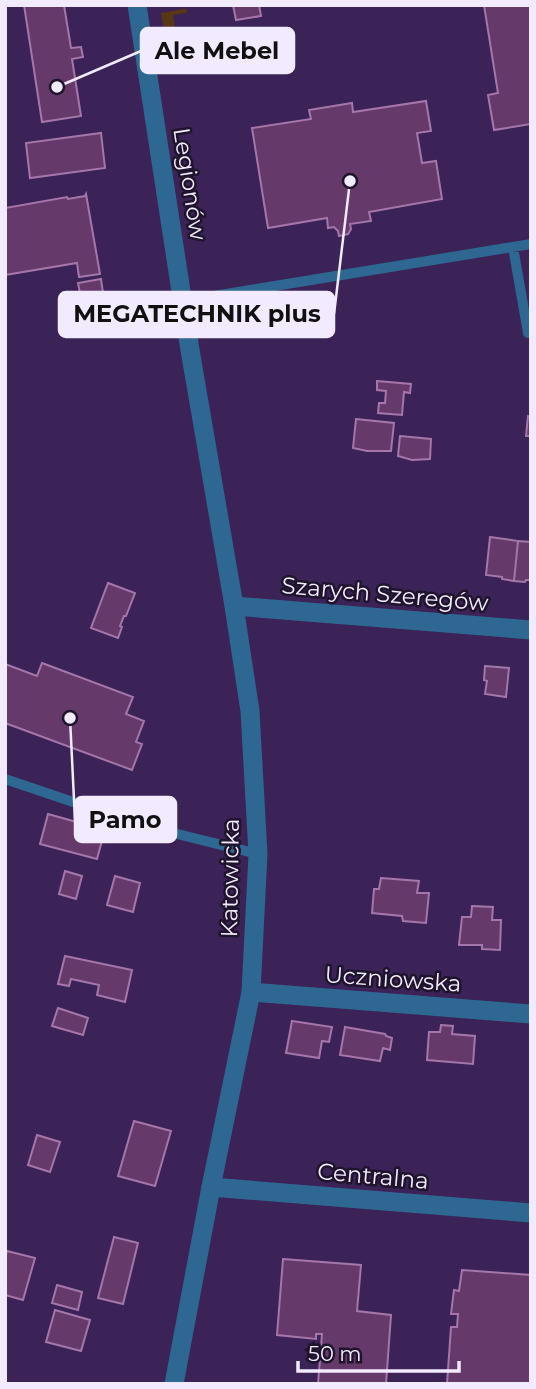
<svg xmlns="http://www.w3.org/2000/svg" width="536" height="1389" font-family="Montserrat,sans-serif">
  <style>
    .green { fill: #583717 }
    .building { fill: #653a6a; stroke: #a476a9; stroke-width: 2 }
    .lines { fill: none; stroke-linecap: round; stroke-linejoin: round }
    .service { stroke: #2d6792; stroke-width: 10 }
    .minor { stroke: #2d6792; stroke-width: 19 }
    .tertiary { stroke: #2d6792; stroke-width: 19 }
    .labels { text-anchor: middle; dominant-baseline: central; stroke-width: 5; stroke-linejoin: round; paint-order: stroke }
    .street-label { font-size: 23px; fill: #f2eafe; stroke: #1e142b }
    .leader { fill: none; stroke: #f2eafe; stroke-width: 2.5 }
    .callout-dot { fill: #f2eafe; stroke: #1e142b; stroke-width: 2.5 }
    .callout { fill: #f2eafe; stroke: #f2eafe; stroke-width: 2.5 }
    .callout-label { font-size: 24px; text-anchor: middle; font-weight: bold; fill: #111 }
  </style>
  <rect width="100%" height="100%" fill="#3b2357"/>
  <path class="green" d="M183,9H187L186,13L173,15L177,42L190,41C191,54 182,61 169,59L161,13Z"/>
  <path class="building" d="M24,5H64L71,48L81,47L83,57L72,59L81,116L42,122Z
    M233,5H259L261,16L236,20Z
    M484,5H531V124L494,130L488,95L498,93Z
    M426,101L431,131L417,133L422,163L436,161L442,199L369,212L371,221L350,224L351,229L348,234L339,236L338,231L334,227L328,228L327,218L268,228L252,128L311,119L309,110L352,103L353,112Z
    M101,133L105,168L30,178L26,143Z
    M86,194L100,274L79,277L77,263L5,275V208L67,197L68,199L85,196Z
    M101,279L104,300L82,304L78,283Z
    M377,381L411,384L410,393L404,392L402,415L378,413L379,403H385L386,391L377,390Z
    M528,416L531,417V436H526Z
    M356,419L394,423L391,451H367L353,448Z
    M400,436L431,439L430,459L412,460L398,456Z
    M490,537L518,541L514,581L502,579V577L486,575Z
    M518,541L531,542V580H526L525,582L514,581Z
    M108,583L135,593L126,616H124L120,626L122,627L118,638L91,628Z
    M42,663L133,697L126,714L144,721L136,742L142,744L132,770L5,723V664L37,676Z
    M485,666L509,668L506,697L485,694L487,681L484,680Z
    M48,814L105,830L97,859L40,844Z
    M65,871L82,876L76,899L59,894Z
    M115,876L140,883L133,912L107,905Z
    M381,878L419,881L417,893H429L426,923L403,921L402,916L372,913L374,889H379Z
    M472,906L493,907L492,920H501L500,950L482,949V945H459L462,917H471Z
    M65,956L132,970L125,1002L97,995L99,985L71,979L69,986L58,984Z
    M58,1008L88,1018L83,1035L52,1026Z
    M292,1021L332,1027L329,1042L322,1041L319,1058L286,1053Z
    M441,1025L453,1026L452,1034L475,1036L473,1064L427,1060L429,1032H440Z
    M345,1027L385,1034L386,1036L392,1038L390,1050L383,1048L380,1061L340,1055Z
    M134,1121L171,1131L155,1186L118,1176Z
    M37,1135L60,1142L50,1172L28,1165Z
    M114,1237L138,1243L123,1304L98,1298Z
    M7,1251L35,1258L23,1300L5,1295V1258Z
    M283,1259L361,1265L357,1311L391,1315L386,1384H318L322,1334H316V1339L277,1335Z
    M462,1270L531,1275V1384H447L451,1327H457L458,1314H451L454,1290L459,1291Z
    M57,1285L82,1292L78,1310L52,1303Z
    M55,1310L90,1320L81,1351L46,1342Z"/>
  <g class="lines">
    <path class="service" d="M513,247L528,333H531
      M183,301L531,244
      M5,779L141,825L258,854"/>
    <path class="minor" d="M234,606L531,630
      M251,992L531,1014
      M211,1187L531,1213"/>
    <path class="tertiary" d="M137,5L190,350L234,606L250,711L258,854L251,992L211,1187L174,1384"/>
  </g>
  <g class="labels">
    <g class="street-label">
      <text transform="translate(190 184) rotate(81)">Legionów</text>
      <text transform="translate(385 594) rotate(5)">Szarych Szeregów</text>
      <text transform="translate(230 878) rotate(-89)">Katowicka</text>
      <text transform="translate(393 979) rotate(4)">Uczniowska</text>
      <text transform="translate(373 1176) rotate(5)">Centralna</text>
    </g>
  </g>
  <path class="leader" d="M57 87L141 51M350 181L334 314M70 718L75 820"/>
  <g class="callout-dot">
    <circle cx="57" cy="87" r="7"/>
    <circle cx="350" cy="181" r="7"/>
    <circle cx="70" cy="718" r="7"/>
  </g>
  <g class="callout">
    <rect x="141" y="28" width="153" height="45" rx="7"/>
    <rect x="59" y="292" width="275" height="45" rx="7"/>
    <rect x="75" y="797" width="101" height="45" rx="7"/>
  </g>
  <g class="callout-label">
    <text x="217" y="59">Ale Mebel</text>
    <text x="197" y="322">MEGATECHNIK plus</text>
    <text x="125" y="828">Pamo</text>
  </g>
  <rect width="536" height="1389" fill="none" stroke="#f2eafe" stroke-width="14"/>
  <path d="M298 1361v10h161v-10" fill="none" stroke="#f2eafe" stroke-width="3.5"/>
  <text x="308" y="1361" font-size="21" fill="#f2eafe" stroke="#1e142b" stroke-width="5" paint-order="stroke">50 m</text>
</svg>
